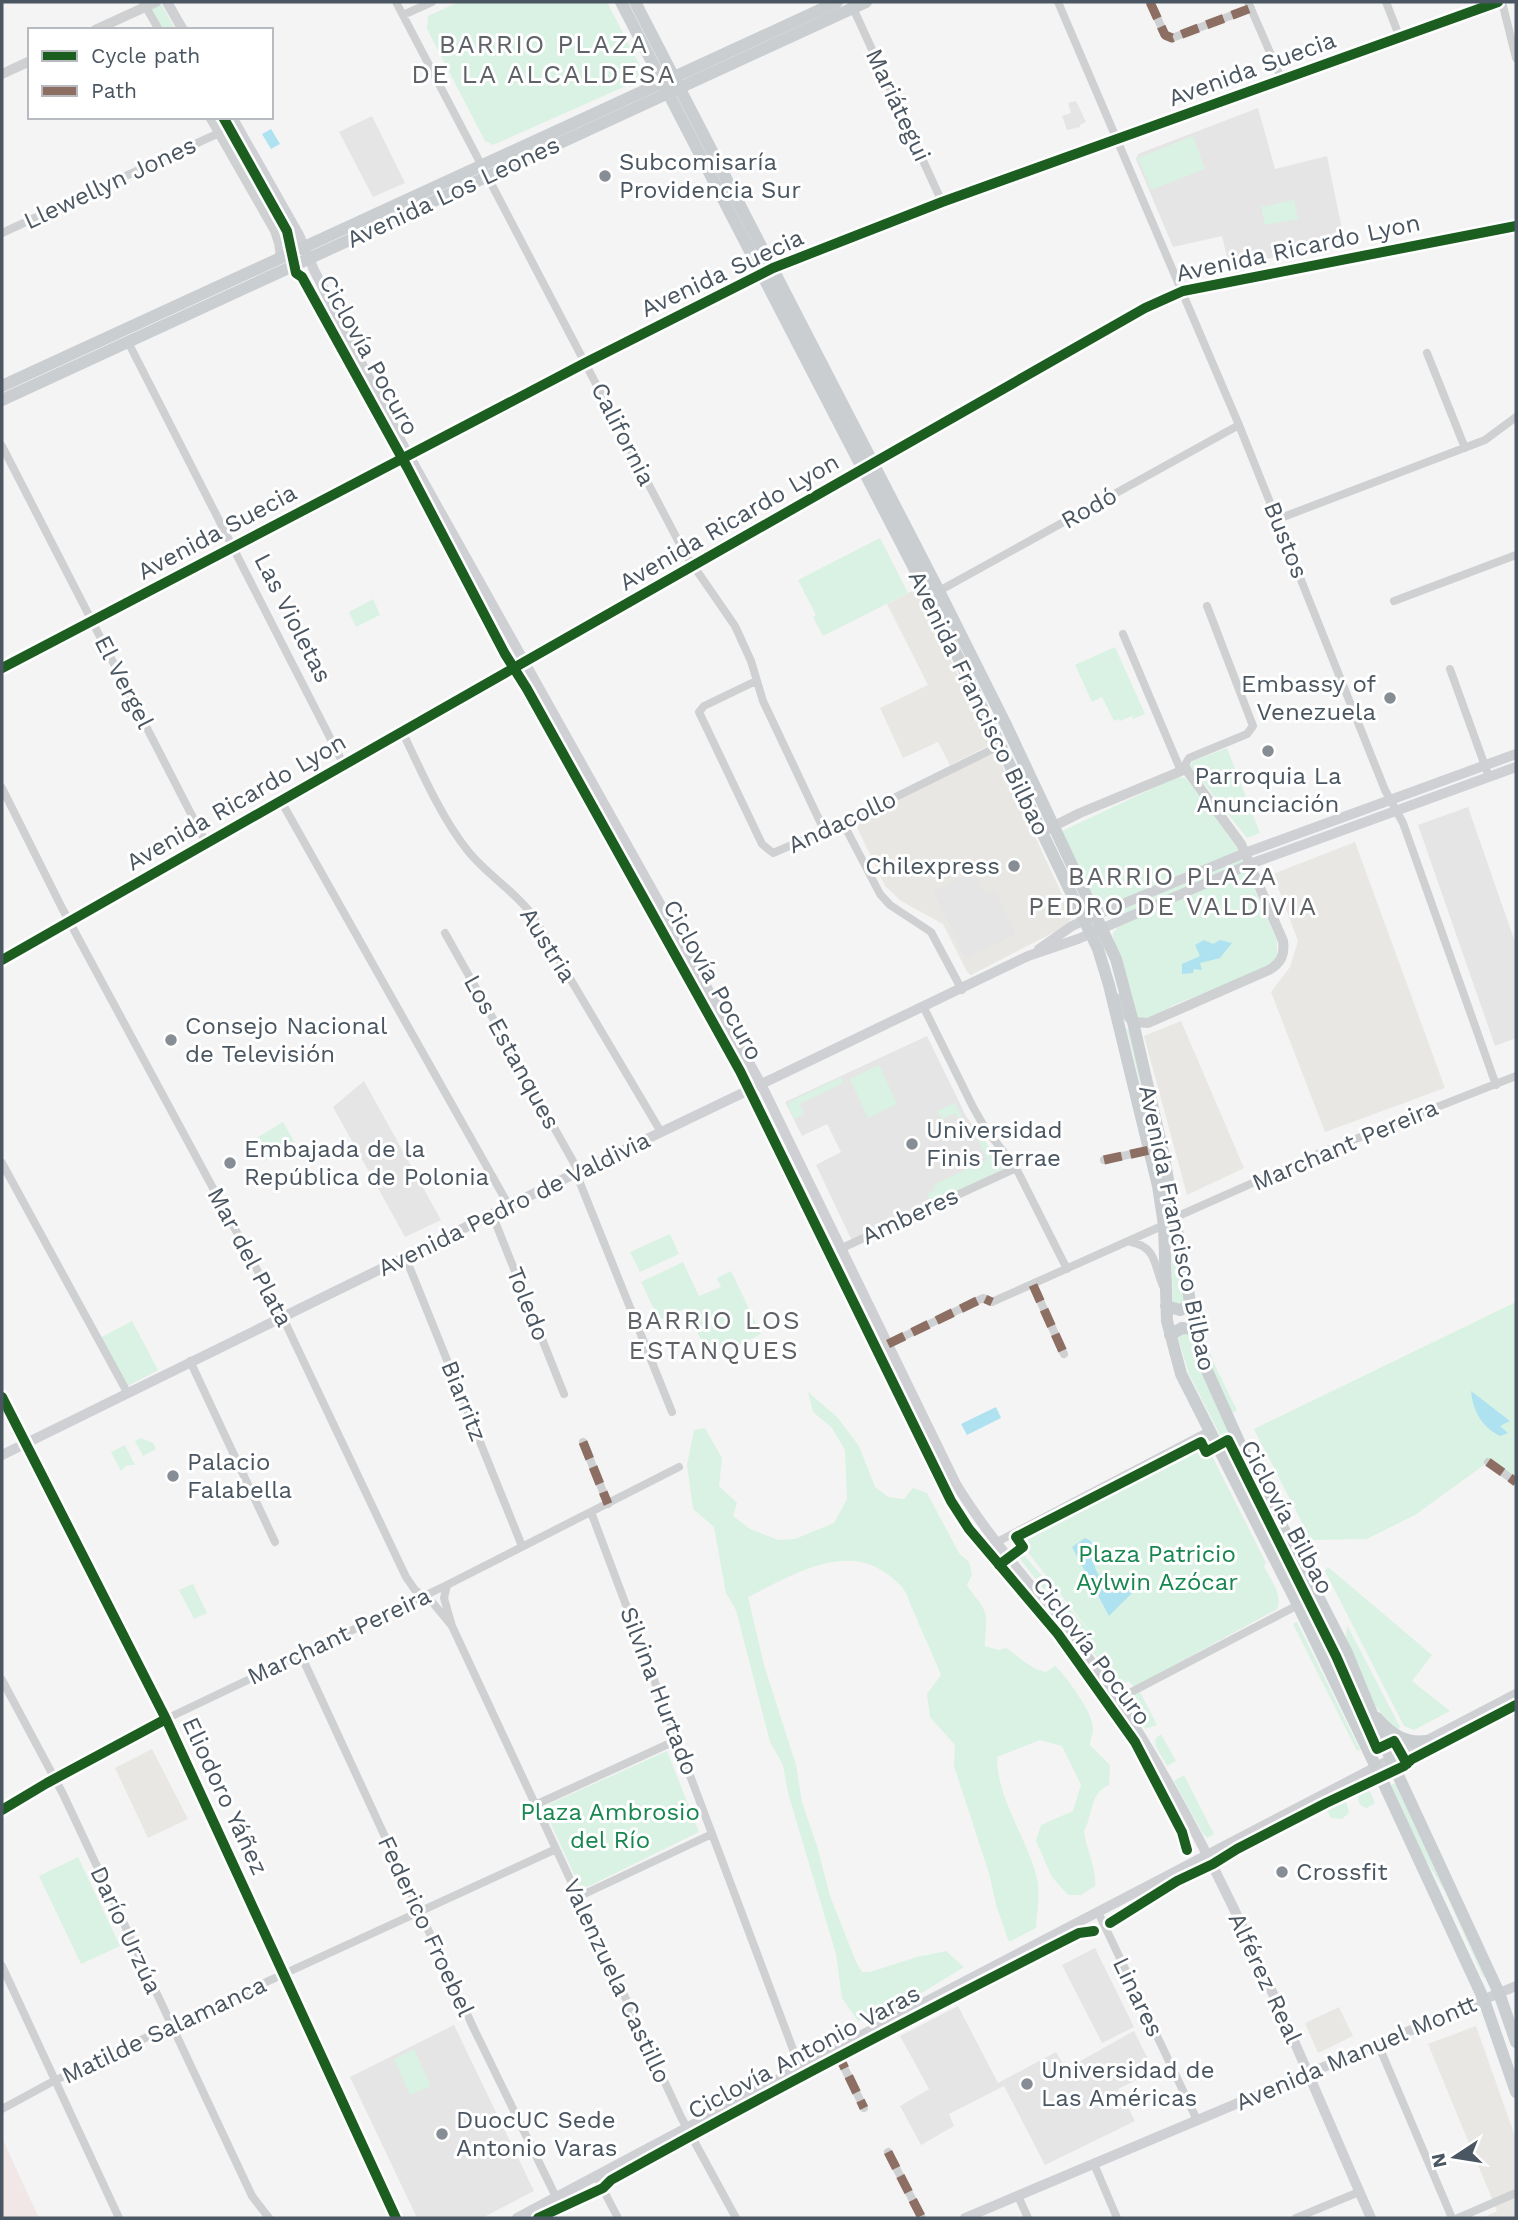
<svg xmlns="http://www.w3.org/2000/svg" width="1518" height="2220" font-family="'Work Sans',sans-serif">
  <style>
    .commercial { fill: #e8e7e3 }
    .education { fill: #e6e5e6 }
    .medical { fill: #f1e7e6 }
    .green { fill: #d9f2e3 }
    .water { fill: #aee2f0 }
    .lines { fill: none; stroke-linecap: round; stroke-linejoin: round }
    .minor { stroke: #ced0d2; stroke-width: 8 }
    .tertiary { stroke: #ced0d2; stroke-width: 10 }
    .secondary { stroke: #ced0d4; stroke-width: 10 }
    .primary { stroke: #caced1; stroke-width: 12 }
    .quiet { stroke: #8d6e63; stroke-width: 9; stroke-dasharray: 18 9; stroke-linecap: butt }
    .cycleway-casing { stroke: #fff; stroke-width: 15 }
    .cycleway { stroke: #1b5e20; stroke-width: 10 }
    .poi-dot { fill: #868d94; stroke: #fff; stroke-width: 2.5 }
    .labels { text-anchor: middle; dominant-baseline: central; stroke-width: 6; stroke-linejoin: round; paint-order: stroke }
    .street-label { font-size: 24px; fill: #4a5661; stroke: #fff }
    .poi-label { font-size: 24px; fill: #4a5661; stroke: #fff; text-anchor: start }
    .park-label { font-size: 24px; fill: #17864f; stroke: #fff }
    .neighbourhood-label { font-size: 26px; letter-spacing: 2px; fill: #5f6368; stroke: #fff }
  </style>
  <rect width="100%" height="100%" fill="#f4f4f4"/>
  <path class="commercial" d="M916,589L990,741L988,746L950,765L938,742L903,758L880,708L928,685L887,604Z
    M992,753L998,757L1071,914V919L1066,926L971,975L967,972L943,924L901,901L885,886L854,821Z
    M1355,842L1445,1088L1325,1132L1271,992L1290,967L1298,941L1273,874Z
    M1181,1021L1244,1168L1187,1195L1144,1036Z
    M152,1749L188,1819L148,1838L115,1768Z
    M1339,2007L1353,2036L1318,2053L1305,2023Z
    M1476,2026L1516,2139V2218H1483L1497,2211L1428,2044Z"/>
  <path class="education" d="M1076,101L1086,122L1080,125V127L1067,130L1062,116L1071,113L1068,103Z
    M1258,108L1275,169L1327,156L1345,244L1229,266L1222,236L1173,247L1136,159L1138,154Z
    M372,116L405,183L373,197L339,132Z
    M1468,807L1516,945V1038L1495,1046L1418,825Z
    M974,871L985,894L995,890L1016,934L965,958L933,891Z
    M927,1036L966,1116L1003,1169L852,1241L816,1165L841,1152L827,1124L802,1136L785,1102Z
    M364,1081L441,1220L405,1237L333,1107Z
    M1095,1948L1134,2027L1102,2043L1062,1965Z
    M958,2006L998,2083L1056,2052L1066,2069L1134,2031L1154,2071L1118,2089L1135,2121L1045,2165L1004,2086L949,2114L954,2126L921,2145L900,2106L929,2089L900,2036Z
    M454,2025L534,2191L482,2218H417L350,2077Z"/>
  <path class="medical" d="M2,2138L39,2218H2Z"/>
  <path class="green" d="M147,2H160L176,30H163Z
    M459,2H607L641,68L635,82L493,145L485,141L427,29L428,16Z
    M212,117H225L290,232L293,241L290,246L283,249L279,238Z
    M1193,136L1205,169L1151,190L1138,158Z
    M1294,200L1298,219L1265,225L1261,207Z
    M880,538L908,593L823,636L813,617L816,615L798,580Z
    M373,599L380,615L356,627L349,612Z
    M1115,647L1145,714L1133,719L1132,716L1120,721L1119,719L1114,721L1102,697L1092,702L1075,665Z
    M1227,748L1260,833L1247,838L1190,766L1193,761Z
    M1177,777L1185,778L1190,783L1236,846L1277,941V957L1268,968L1171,1006L1168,1010L1147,1019L1138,1018L1126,974L1114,945L1113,933L1119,926L1110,906L1102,907L1094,902L1062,831Z
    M1126,1027L1129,1031L1165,1174L1185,1301L1183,1305L1173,1303L1171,1237L1162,1171Z
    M879,1065L897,1104L868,1118L850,1079Z
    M841,1077L843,1083L800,1104L804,1114L794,1119L787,1103Z
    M955,1103L962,1116L958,1118L956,1113L942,1119L937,1111Z
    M759,1109L941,1482L969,1529L998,1563L992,1568L942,1498L753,1112Z
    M283,1122L295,1143L265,1161L253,1140Z
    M982,1136L1003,1169L932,1203L927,1194L934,1190L935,1184L987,1160L977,1138Z
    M670,1234L679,1254L640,1272L630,1252Z
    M683,1262L699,1296L721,1287L717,1278L731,1271L761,1334L710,1359L686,1308L659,1320L641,1282Z
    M1516,1302V1478L1491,1460L1415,1515L1367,1539L1311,1540L1254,1429Z
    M132,1321L158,1370L126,1387L100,1338Z
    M1184,1331L1191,1335L1356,1684L1380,1745L1375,1748L1342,1676L1189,1374L1178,1338Z
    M1208,1348L1217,1370L1237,1410L1231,1414L1219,1391L1205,1349Z
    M808,1392L837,1417L859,1446L875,1487L888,1497L904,1499L913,1488L927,1493L959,1553L969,1562L972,1575L967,1585C972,1594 980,1601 984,1610C989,1620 984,1634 985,1646L998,1650L1006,1648C1020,1657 1030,1669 1046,1672L1055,1666C1065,1674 1095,1716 1093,1729C1093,1734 1090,1740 1090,1745L1110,1765L1109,1785C1089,1793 1093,1816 1084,1831C1086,1849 1097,1869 1095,1886L1081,1895H1068L1052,1877L1036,1841L1041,1825L1073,1811L1081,1785L1062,1746L1040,1740L997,1757C997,1798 1025,1835 1036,1874C1041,1893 1037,1909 1036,1928L1009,1942L997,1908L989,1873L954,1766L955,1745L930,1717L927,1694L941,1675C932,1653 922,1632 913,1610C909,1602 907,1592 901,1586C854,1535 797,1573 748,1597L764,1665L796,1765L802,1802L817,1846L830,1896L856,1962L862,1972H870L917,1957L946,1951L964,1967L902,2005L874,2018L858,2021L842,1998L836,1954L788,1793L783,1765L770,1742L736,1610L726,1593L714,1527L693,1509L687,1465L694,1430L705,1428L722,1458L719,1486L737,1503L733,1516L750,1529L778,1540L795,1539L834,1523L847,1499L845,1450L832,1428L813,1412Z
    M141,1438L153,1443L156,1449L143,1456L135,1441Z
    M1198,1443L1204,1455L1210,1452L1266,1563L1264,1567C1271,1580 1283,1595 1277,1609L1134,1687L1129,1681L1119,1686L1017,1555L1023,1554L1091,1633L1016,1537Z
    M125,1445L135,1465H127L121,1471L111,1452Z
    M1261,1456L1280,1491L1276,1493L1273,1489L1269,1488L1255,1459Z
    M1328,1567L1432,1655L1412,1681L1450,1711L1414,1730L1404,1726L1325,1571Z
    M193,1584L207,1613L194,1619L179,1590Z
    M1297,1622L1360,1750L1357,1751L1293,1624Z
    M1347,1625L1400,1727L1397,1731L1375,1706L1346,1638Z
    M1140,1692L1157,1725L1145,1729L1128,1699V1697Z
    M1161,1734L1176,1761L1167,1766L1155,1745L1156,1738Z
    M667,1751L699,1832L587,1887L579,1885L545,1811L547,1805Z
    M1184,1775L1214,1834L1207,1838L1203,1834L1174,1781Z
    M1395,1783L1485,1977H1483L1445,1892L1422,1853L1391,1785Z
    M1369,1789L1375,1803L1367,1808C1359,1806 1358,1802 1358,1794Z
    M1346,1801L1349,1813L1342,1819L1331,1818L1327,1811Z
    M78,1857L120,1946L81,1964L39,1876Z
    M414,2049L431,2086L410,2095L394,2059Z"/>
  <path class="water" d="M271,129L280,144L271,149L262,134Z
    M1204,940L1213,944L1220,940L1232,943L1220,958L1200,963L1202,970L1194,969L1193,973L1182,974V964L1200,956L1195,945Z
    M1471,1391L1510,1421L1500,1426L1508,1433L1500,1436C1482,1427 1473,1411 1471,1391Z
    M996,1407L1001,1418L967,1435L961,1424Z
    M1085,1538L1091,1541C1094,1549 1092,1555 1094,1563C1098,1584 1116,1589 1134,1584L1133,1592L1109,1616L1072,1547Z"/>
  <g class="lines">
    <path class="minor" d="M143,2L159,30
      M396,2L684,552L735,626L751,661L763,701L824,830
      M1058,2L1239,425L1385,790L1403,823L1496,1085
      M1150,2L1165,35L1172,38L1251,8
      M1248,2L1282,80
      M1386,2L1400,38
      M1502,2L1516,58
      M853,8L942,202
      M403,15L432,2
      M209,117L274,231L278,243L280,257
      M2,233L219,133
      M128,342L344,765
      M1427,353L1465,448
      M2,446L206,843
      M1278,519L1485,440L1516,417
      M939,591L1239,425
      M1394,601L1516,555
      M1123,634L1181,771
      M1450,669L1489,777
      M756,681L704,706L699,712L762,844L773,853L843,823L1001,745
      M402,731C420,769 442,819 468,851C487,875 515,891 533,916L661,1132
      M1186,769V763L1189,758L1247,734L1253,726L1207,606
      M2,788L62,908L283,1318L406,1577L415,1590L433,1603L452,1626
      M281,801L509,1206
      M843,823L880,894L890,905L931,932L962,990
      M445,933L579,1172
      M924,1008L973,1107L985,1128L1016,1168L1067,1269
      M1104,1160L1150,1150
      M2,1163L127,1392
      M576,1173L672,1412
      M492,1214L564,1394
      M1176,1217L1325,1151L1516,1076
      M1131,1242C1157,1247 1154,1266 1163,1286
      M842,1248L1016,1168
      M405,1256L522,1546
      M1033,1285L1064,1354
      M888,1344L983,1298L992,1302L1164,1225
      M190,1361L275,1542
      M583,1442L608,1504
      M1488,1462L1516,1482
      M591,1512L800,2068
      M997,1542L1209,1431
      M447,1585L444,1598L452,1626L681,2117L736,2218
      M300,1653L474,2029L556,2197
      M2,1680L63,1794L252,2196L269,2218
      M1118,1699L1298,1605
      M166,1719L447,1585L679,1467
      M535,1805L677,1740
      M578,1897L712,1834
      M1098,1912L1197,2120
      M2,1966L119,2218
      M1378,2044L1452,2218
      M835,2049L864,2108
      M2,2109L50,2083L179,2022L556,1849
      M888,2152L922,2218
      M1094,2164L1117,2218
      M596,2176L618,2218
      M1018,2196L1028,2218
      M1296,2218L1359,2192
      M1458,2218L1516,2193"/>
    <path class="tertiary" d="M95,30L156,2
      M2,74L30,61
      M2,668L585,363L773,268L942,202L1498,2
      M1042,832L1080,813L1186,769L1241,844L1283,941C1285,955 1281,963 1269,970L1148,1023L1133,1022L1121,1009L1116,998
      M2,960L1145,308L1183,291L1516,226
      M2,1810L47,1783L166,1719"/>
    <path class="secondary" d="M167,2L183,30
      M232,117L299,235L314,270L403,445L761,1084L956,1484C1003,1561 1069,1624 1118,1700C1223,1860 1294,2044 1371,2218
      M1039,949L1072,926L1096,915L1245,853L1516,754
      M2,1455L576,1173L1028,956L1078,939L1250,864L1516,767
      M517,2218L835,2049L1516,1694
      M965,2218L1516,1986"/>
    <path class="primary" d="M621,2L929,597L1098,949L1109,985L1158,1186L1164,1225L1167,1321L1181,1374L1298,1605L1376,1767L1484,2000L1516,2092
      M635,2L939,591L1007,727L1116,959L1133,1022L1163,1152L1195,1329L1204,1364L1240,1444L1347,1653L1391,1760L1499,1993L1516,2042
      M2,386L837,2
      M2,400L866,2
      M1166,1306L1180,1310L1191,1305
      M1170,1335L1182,1328L1195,1329
      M2,1397L166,1719L396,2218
      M1377,1718C1391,1734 1405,1744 1427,1741"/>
    <path class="quiet" d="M1150,2L1165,35L1172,38L1251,8
      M1104,1160L1150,1150
      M1033,1285L1064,1354
      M888,1344L983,1298L992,1302
      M583,1442L608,1504
      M1488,1462L1516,1482
      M837,2052L864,2108
      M888,2152L922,2218"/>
    <g class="cycleway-casing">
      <path id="cycleway" d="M223,117L287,231L296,273L302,277L407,467L505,654L527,689L740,1071L951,1501L969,1529L1058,1634L1135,1742L1182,1832L1187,1850
        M2,668L585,363L773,268L942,202L1498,2
        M2,960L1145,308L1183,291L1516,226
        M2,1397L166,1719L396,2218
        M999,1565L1023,1547L1016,1537L1201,1442L1206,1452L1228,1440L1336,1656L1377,1749L1394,1741L1407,1764
        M2,1810L47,1783L166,1719
        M1110,1923L1177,1881L1213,1864L1237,1849L1326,1803L1404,1766L1412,1759L1516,1705
        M538,2218L603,2188L611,2180C765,2094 921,2013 1079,1933L1094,1931"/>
    </g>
    <use href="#cycleway" class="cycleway"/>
  </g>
  <g class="poi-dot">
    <circle cx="605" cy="176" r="7"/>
    <circle cx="1390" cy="698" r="7"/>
    <circle cx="1268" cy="751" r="7"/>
    <circle cx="1014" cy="866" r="7"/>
    <circle cx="171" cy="1040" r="7"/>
    <circle cx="912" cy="1144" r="7"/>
    <circle cx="230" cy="1163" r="7"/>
    <circle cx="173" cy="1476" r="7"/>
    <circle cx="1282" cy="1872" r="7"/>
    <circle cx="1027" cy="2084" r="7"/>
    <circle cx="442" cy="2134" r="7"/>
  </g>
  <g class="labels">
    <g class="street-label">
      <text transform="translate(1252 69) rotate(-20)">Avenida Suecia</text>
      <text transform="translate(898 105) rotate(65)">Mariátegui</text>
      <text transform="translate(110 183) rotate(-25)">Llewellyn Jones</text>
      <text transform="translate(453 192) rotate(-25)">Avenida Los Leones</text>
      <text transform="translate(1298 248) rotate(-12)">Avenida Ricardo Lyon</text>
      <text transform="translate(722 273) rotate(-25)">Avenida Suecia</text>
      <text transform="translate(369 355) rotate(61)">Ciclovía Pocuro</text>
      <text transform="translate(623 434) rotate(63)">California</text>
      <text transform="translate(1089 508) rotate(-29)">Rodó</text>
      <text transform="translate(729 522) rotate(-30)">Avenida Ricardo Lyon</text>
      <text transform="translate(217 532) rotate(-28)">Avenida Suecia</text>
      <text transform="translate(1286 540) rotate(68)">Bustos</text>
      <text transform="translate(293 618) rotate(63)">Las Violetas</text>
      <text transform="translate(124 682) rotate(63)">El Vergel</text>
      <text transform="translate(979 703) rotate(64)">Avenida Francisco Bilbao</text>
      <text transform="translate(236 802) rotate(-30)">Avenida Ricardo Lyon</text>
      <text transform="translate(842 822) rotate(-25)">Andacollo</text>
      <text transform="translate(548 945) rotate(58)">Austria</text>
      <text transform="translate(713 980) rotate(61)">Ciclovía Pocuro</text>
      <text transform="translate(512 1052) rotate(61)">Los Estanques</text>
      <text transform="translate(1345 1145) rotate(-23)">Marchant Pereira</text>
      <text transform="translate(514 1204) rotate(-26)">Avenida Pedro de Valdivia</text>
      <text transform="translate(910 1216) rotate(-25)">Amberes</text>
      <text transform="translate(1177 1228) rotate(78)">Avenida Francisco Bilbao</text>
      <text transform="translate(250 1257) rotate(62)">Mar del Plata</text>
      <text transform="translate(528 1304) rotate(68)">Toledo</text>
      <text transform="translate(464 1401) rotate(68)">Biarritz</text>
      <text transform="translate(1287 1517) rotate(62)">Ciclovía Bilbao</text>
      <text transform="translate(339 1636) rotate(-25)">Marchant Pereira</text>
      <text transform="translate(1092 1651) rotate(53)">Ciclovía Pocuro</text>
      <text transform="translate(659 1691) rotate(69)">Silvina Hurtado</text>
      <text transform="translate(225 1796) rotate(65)">Eliodoro Yáñez</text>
      <text transform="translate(426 1926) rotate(65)">Federico Froebel</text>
      <text transform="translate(126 1930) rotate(65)">Darío Urzúa</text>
      <text transform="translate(1265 1978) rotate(65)">Alférez Real</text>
      <text transform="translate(617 1981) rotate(65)">Valenzuela Castillo</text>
      <text transform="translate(1138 1997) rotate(64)">Linares</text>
      <text transform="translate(164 2030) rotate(-25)">Matilde Salamanca</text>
      <text transform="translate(804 2052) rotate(-28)">Ciclovía Antonio Varas</text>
      <text transform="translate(1356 2053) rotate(-23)">Avenida Manuel Montt</text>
    </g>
    <g class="poi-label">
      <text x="619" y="162">Subcomisaría<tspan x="619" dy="28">Providencia Sur</tspan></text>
      <text x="1376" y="684" text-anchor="end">Embassy of<tspan x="1376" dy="28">Venezuela</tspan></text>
      <text x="1268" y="776" text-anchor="middle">Parroquia La<tspan x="1268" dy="28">Anunciación</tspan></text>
      <text x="1000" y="866" text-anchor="end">Chilexpress</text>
      <text x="185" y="1026">Consejo Nacional<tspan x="185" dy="28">de Televisión</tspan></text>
      <text x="926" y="1130">Universidad<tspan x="926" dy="28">Finis Terrae</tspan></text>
      <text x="244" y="1149">Embajada de la<tspan x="244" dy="28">República de Polonia</tspan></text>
      <text x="187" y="1462">Palacio<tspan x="187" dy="28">Falabella</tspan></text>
      <text x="1296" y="1872">Crossfit</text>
      <text x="1041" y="2070">Universidad de<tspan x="1041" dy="28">Las Américas</tspan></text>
      <text x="456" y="2120">DuocUC Sede<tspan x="456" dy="28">Antonio Varas</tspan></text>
    </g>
    <g class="park-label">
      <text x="1157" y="1554">Plaza Patricio<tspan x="1157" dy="28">Aylwin Azócar</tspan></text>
      <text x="610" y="1812">Plaza Ambrosio<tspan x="610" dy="28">del Río</tspan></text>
    </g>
    <g class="neighbourhood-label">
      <text x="544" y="44">BARRIO PLAZA<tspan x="544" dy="30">DE LA ALCALDESA</tspan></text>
      <text x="1173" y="876">BARRIO PLAZA<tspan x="1173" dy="30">PEDRO DE VALDIVIA</tspan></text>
      <text x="714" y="1320">BARRIO LOS<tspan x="714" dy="30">ESTANQUES</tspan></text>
    </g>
  </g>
  <rect width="1518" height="2220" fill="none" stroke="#4a5661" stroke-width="7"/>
  <rect x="28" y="28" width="245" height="91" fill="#ffffff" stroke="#b7bbc0" stroke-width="2"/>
  <rect x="42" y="51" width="35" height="10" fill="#1b5e20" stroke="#b7bbc0" stroke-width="2"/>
  <text x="91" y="63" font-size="21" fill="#4a5661">Cycle path</text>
  <rect x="42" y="86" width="35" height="10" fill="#8d6e63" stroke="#b7bbc0" stroke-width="2"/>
  <text x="91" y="98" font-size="21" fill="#4a5661">Path</text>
  <g transform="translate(1455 2157) rotate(258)" stroke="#ffffff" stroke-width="5" paint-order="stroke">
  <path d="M0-5L12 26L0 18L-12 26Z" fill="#4a5661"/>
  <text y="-10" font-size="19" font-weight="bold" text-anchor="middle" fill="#4a5661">N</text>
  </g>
</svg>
